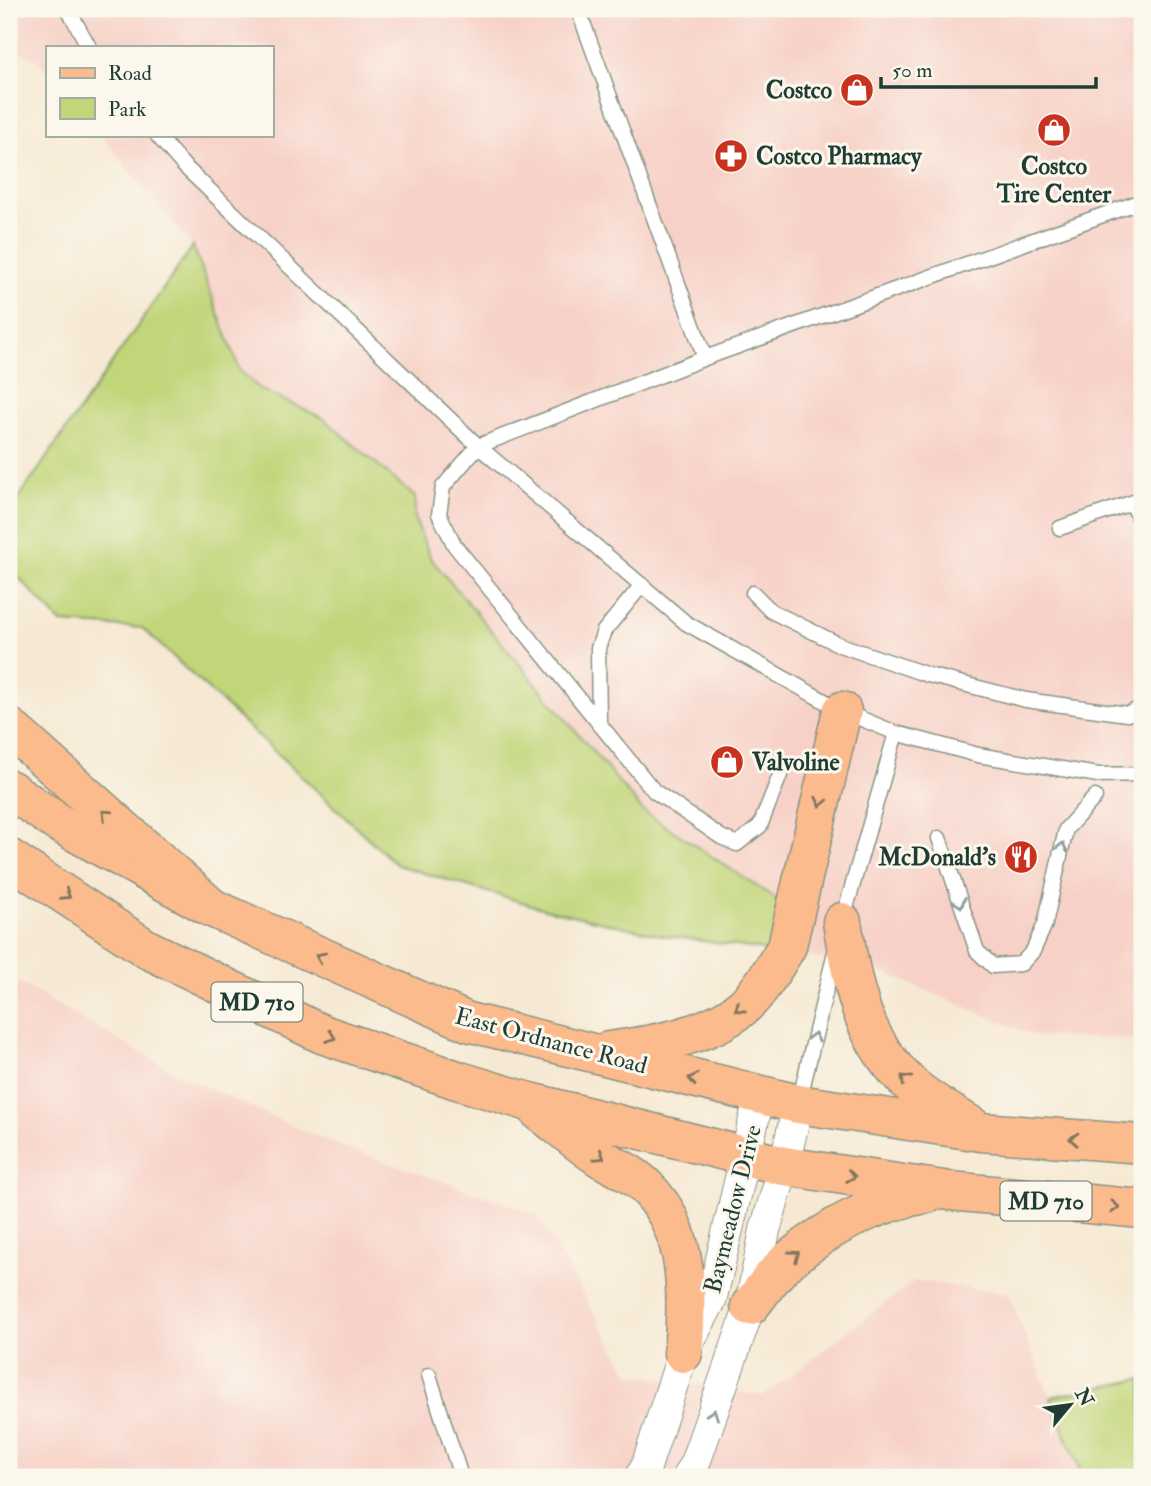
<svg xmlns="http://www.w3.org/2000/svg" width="1151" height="1486" font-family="'IM FELL Double Pica',serif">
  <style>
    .built { fill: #f7d1c7 }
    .green { fill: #c1d579; stroke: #708956; stroke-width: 2 }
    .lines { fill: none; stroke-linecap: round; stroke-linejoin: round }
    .lane-casing { stroke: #8a9384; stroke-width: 17 }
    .street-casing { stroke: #8a9384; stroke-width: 32 }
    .primary-casing { stroke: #8a9384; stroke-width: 41 }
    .highway-casing { stroke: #8a9384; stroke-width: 41 }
    .lane { stroke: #fff; stroke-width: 14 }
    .street { stroke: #fff; stroke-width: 30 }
    .primary { stroke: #fbbb8d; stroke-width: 38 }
    .highway { stroke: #fbbb8d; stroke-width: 38 }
    .oneway { stroke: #82765c }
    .oneway2 { stroke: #8f9e9a }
    .labels { text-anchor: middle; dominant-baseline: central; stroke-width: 6; stroke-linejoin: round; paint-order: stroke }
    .shield { fill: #fbf7ec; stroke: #61756b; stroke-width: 2 }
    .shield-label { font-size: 23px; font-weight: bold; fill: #1f3d34 }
    .poi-label { font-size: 24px; font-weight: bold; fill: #1f3d34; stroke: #fbf7ec; text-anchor: end }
    .street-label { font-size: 24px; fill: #1f3d34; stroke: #fbf7ec }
  </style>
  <rect width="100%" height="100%" fill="#fbf7ec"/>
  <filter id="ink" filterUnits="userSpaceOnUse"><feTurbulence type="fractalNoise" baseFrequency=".0143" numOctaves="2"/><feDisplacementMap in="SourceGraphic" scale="14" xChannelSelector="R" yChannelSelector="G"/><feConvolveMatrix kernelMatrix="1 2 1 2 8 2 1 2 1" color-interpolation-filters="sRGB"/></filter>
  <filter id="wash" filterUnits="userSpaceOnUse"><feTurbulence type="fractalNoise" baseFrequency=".00686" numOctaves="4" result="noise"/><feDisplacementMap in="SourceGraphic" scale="28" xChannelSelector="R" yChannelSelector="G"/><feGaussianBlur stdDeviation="1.57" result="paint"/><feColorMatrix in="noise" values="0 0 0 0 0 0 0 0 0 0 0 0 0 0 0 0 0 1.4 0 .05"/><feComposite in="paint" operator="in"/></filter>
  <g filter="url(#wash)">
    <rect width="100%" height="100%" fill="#f6e9d3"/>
    <path class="built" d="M9,9H1142V1040L1035,1036L868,966L770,951L782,903L643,811L431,559L415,520L323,418L261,390L240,371L193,246L100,135H271V47H47V72L37,60L9,47Z
      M9,977L181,1076L329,1142L536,1214L629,1373L764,1396L914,1281L1008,1293L1083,1477H9Z"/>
    <path class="green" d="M193,246L240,371L261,390L323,418L415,497V520L431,559L643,811L782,903L770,951L661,935L545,909L397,865L142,628L61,623L9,567V512Z
      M1142,1379V1477H1083L1050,1397Z"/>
  </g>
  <g filter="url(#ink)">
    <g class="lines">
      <g class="lane-casing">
        <path id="lane" d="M68,9L89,47
          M578,9L705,358
          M157,135L183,165L478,446L686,623L842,711L896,733L978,755L1098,775L1142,774
          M1133,503L1142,530
          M1060,528L1142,499
          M753,593L771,611L840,645L928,675L1026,700L1127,714L1142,708
          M599,725L598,648L604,631L642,585
          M782,770L760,826L737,844L721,837L654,791L455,546L439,514L443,487L478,446L705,358L1142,201
          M939,838L977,951L993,966L1021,964L1033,951L1045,924L1066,829L1095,797
          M842,922L896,733
          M799,1102L835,952
          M429,1375L461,1477"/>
      </g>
      <g class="street-casing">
        <path id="street" d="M640,1477L646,1467L683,1353L711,1301L760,1094
          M687,1477L695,1463L750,1306L765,1230L784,1166L798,1104"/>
      </g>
      <g class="primary-casing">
        <path id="primary" d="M9,789L57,822L212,908L468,1022L798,1104L981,1132L1142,1144
          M9,858L147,949L322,1034L460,1081L526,1101L784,1166L950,1191L1142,1209
          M842,922C853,985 860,1038 910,1084C928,1101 952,1113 973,1127
          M608,1051C653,1045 718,1035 750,1000C765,984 776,964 787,946L842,711
          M539,1111C559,1126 578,1143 599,1157C616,1167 634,1174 648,1189C690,1232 688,1297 683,1353
          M750,1306C762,1291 774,1272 789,1260C828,1227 876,1202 926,1194"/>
      </g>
      <g class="highway-casing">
        <path id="highway" d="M9,727L212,908"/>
      </g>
      <use href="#lane" class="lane"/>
      <use href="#street" class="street"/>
      <use href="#primary" class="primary"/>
      <use href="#highway" class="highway"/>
    </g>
    <defs><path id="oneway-chevron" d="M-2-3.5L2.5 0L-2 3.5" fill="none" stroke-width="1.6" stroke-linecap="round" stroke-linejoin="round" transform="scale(1.75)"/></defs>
    <g class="oneway">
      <use href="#oneway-chevron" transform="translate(821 802) rotate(103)"/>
      <use href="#oneway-chevron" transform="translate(106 814) rotate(-138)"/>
      <use href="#oneway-chevron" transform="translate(66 895) rotate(33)"/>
      <use href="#oneway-chevron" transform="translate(320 957) rotate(-156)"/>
      <use href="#oneway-chevron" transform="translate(739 1008) rotate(145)"/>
      <use href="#oneway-chevron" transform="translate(331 1037) rotate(20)"/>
      <use href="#oneway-chevron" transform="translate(693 1079) rotate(-167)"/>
      <use href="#oneway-chevron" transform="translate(905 1079) rotate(-135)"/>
      <use href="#oneway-chevron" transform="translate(1074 1139) rotate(-176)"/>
      <use href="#oneway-chevron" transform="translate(600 1156) rotate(32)"/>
      <use href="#oneway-chevron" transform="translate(851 1176) rotate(8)"/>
      <use href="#oneway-chevron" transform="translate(1115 1207) rotate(3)"/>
      <use href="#oneway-chevron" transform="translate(795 1255) rotate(-37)"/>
    </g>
    <g class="oneway2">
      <use href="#oneway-chevron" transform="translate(1062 847) rotate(-77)"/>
      <use href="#oneway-chevron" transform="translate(960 903) rotate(72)"/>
      <use href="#oneway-chevron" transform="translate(814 1037) rotate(-76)"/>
      <use href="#oneway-chevron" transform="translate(713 1414) rotate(-70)"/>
    </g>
  </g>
  <defs>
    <g id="shop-disc" transform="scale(1.75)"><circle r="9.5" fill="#c8321e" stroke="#fbf7ec"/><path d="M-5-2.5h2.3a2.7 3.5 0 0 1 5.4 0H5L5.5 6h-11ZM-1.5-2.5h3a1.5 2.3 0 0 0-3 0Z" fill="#fff"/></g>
    <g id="pharmacy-disc" transform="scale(1.75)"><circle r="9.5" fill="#c8321e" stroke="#fbf7ec"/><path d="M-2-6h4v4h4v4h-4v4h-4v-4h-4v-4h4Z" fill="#fff"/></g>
    <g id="restaurant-disc" transform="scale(1.75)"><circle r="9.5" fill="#c8321e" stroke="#fbf7ec"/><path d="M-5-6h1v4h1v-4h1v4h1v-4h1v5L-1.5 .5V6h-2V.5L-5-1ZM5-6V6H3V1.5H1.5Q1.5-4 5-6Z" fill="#fff"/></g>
  </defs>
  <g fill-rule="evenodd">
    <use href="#shop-disc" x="857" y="90"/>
    <use href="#shop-disc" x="1054" y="130"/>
    <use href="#pharmacy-disc" x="731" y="156"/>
    <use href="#shop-disc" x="727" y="762"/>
    <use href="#restaurant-disc" x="1021" y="857"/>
  </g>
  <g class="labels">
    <g class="shield">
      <rect x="211.5" y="982.5" width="91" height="39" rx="5"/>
      <rect x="1000.5" y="1181.5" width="91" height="39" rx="5"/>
    </g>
    <g class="shield-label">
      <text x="257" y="1002">MD 710</text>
      <text x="1046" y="1201">MD 710</text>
    </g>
    <g class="poi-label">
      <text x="832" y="90">Costco</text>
      <text x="756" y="156" text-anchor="start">Costco Pharmacy</text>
      <text x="1054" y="166" text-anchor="middle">Costco<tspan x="1054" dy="28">Tire Center</tspan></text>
      <text x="752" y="762" text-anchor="start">Valvoline</text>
      <text x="996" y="857">McDonald's</text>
    </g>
    <g class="street-label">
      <text transform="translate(551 1041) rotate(15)">East Ordnance Road</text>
      <text transform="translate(733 1209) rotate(-76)">Baymeadow Drive</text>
    </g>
  </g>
  <rect width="1151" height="1486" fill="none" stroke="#fbf7ec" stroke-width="35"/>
  <rect x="46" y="46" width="228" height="91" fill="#fbf7ec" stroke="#a3ada2" stroke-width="2"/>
  <rect x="60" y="68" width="35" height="10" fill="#fbbb8d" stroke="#a3ada2" stroke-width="2"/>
  <text x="108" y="80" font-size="21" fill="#1f3d34">Road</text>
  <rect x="60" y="98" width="35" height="21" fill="#c1d579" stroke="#a3ada2" stroke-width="2"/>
  <text x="108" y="116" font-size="21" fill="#1f3d34">Park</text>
  <g transform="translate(1070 1405) rotate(61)" stroke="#fbf7ec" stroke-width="5" paint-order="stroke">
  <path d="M0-5L12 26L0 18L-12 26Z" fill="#1f3d34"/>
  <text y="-10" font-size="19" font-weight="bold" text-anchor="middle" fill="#1f3d34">N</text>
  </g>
  <path d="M881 77v10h215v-10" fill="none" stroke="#1f3d34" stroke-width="3.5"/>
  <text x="892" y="77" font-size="21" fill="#1f3d34" stroke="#fbf7ec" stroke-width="5" paint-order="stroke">50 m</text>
</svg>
